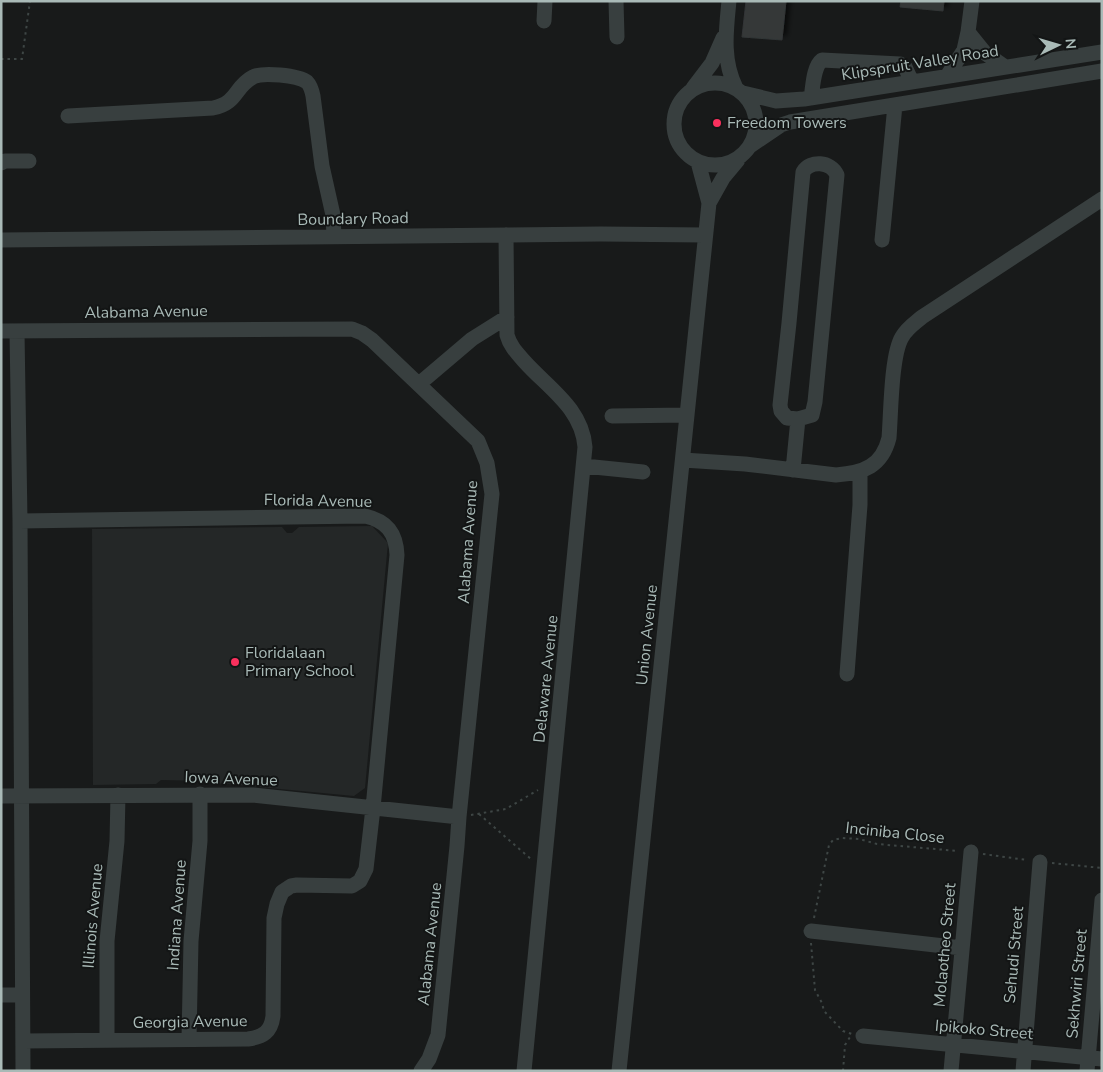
<svg xmlns="http://www.w3.org/2000/svg" width="1103" height="1072" font-family="'Nunito Sans',sans-serif">
  <style>
    .built { fill: #242727 }
    .building { fill: #353939; stroke: #323536; filter: url(#shadow) }
    .lines { fill: none; stroke-linecap: round; stroke-linejoin: round }
    .path { stroke: #3e4645; stroke-width: 2; stroke-dasharray: 2.5 4; stroke-linecap: butt }
    .minor { stroke: #383f3f; stroke-width: 15 }
    .poi-dot { fill: #fa305d; stroke: #131515; stroke-width: 2 }
    .labels { text-anchor: middle; dominant-baseline: central; stroke-width: 4; stroke-linejoin: round; paint-order: stroke }
    .street-label { font-size: 16px; fill: #a9bab7; stroke: #131515 }
    .poi-label { font-size: 16px; fill: #a9bab7; stroke: #131515; text-anchor: start }
  </style>
  <defs>
    <filter id="shadow"><feDropShadow dx="4.5" dy="-4.5" stdDeviation="2.5" flood-color="#0009"/></filter>
  </defs>
  <rect width="100%" height="100%" fill="#181a1a"/>
  <path class="built" d="M372,526L388,543L365,788L354,796L228,784L209,783L207,781L161,780L156,784L93,785L92,529L282,527L287,533H292L299,527Z"/>
  <path class="building" d="M746,1H786L782,40L742,37Z
    M901,1H944L943,11L900,7Z"/>
  <g class="lines">
    <path class="path" d="M1,59H22L30,1
      M479,814L532,860
      M471,815L506,809L538,790
      M983,854L1027,860
      M1052,863L1102,868
      M814,918L829,845L833,840L842,838L859,839L877,844L958,851
      M811,943L815,990L822,1003L824,1011L843,1031L852,1034
      M843,1071L845,1045L850,1037"/>
    <path class="minor" d="M616,1L617,37
      M729,1C726,31 722,60 736,88
      M544,21L545,1
      M968,32L985,53L1005,67
      M947,76L964,50L968,32L972,1
      M674 124a41 41 0 1 1 82 0a41 41 0 1 1-82 0Z
      M693,88L712,63L723,38
      M743,93L776,101L804,99L1102,52
      M811,98C813,87 813,67 822,60L900,64L905,67L912,82
      M68,116L213,108C238,103 234,87 253,77C262,72 298,75 307,82C311,86 312,91 313,96L322,166L333,215L334,237
      M750,146L781,125L790,122L1102,71
      M1,163L5,161H29
      M709,203L723,178L738,160
      M506,235L507,335C510,346 517,353 524,361C548,388 582,408 585,447L524,1071
      M1,240L601,234L705,235
      M882,240L895,105
      M1,331L352,329L362,333L372,340L478,441L487,463L492,494L459,817L457,846L438,1035L429,1059L421,1071
      M17,331L20,521L23,1071
      M419,384L472,339L507,317
      M612,416L687,415
      M683,460L745,464L836,475C864,473 882,466 889,438C891,414 891,355 902,337C907,328 915,323 922,317L1102,199
      M584,466L643,472
      M793,470L798,419L787,418L781,411L780,405L789,323L803,172C810,160 831,161 837,175L815,402L812,415L798,419
      M20,521L365,516C387,521 396,533 397,555L373,808L366,869L360,881L352,886L297,885L291,886L282,892L277,904L274,918L273,1016C271,1032 263,1037 248,1039L23,1041
      M847,674L860,505V472
      M1,796L253,795L459,817
      M811,931L962,948
      M1,995H22
      M863,1036L1102,1059
      M189,1039L191,941L200,841V794
      M107,1040V941L117,841L118,795
      M619,1071L709,203L698,162
      M951,1071L971,852
      M1023,1071L1040,862
      M1087,1071L1102,900"/>
  </g>
  <g class="poi-dot">
    <circle cx="717" cy="123" r="5"/>
    <circle cx="235" cy="662" r="5"/>
  </g>
  <g class="labels">
    <g class="street-label">
      <text transform="translate(920 63) rotate(-9)">Klipspruit Valley Road</text>
      <text transform="translate(353 219) rotate(-1)">Boundary Road</text>
      <text transform="translate(146 312) rotate(-1)">Alabama Avenue</text>
      <text transform="translate(318 501) rotate(1)">Florida Avenue</text>
      <text transform="translate(468 542) rotate(-86)">Alabama Avenue</text>
      <text transform="translate(647 635) rotate(-84)">Union Avenue</text>
      <text transform="translate(546 679) rotate(-84)">Delaware Avenue</text>
      <text transform="translate(231 779) rotate(2)">Iowa Avenue</text>
      <text transform="translate(895 833) rotate(6)">Inciniba Close</text>
      <text transform="translate(177 915) rotate(-86)">Indiana Avenue</text>
      <text transform="translate(93 916) rotate(-85)">Illinois Avenue</text>
      <text transform="translate(430 944) rotate(-84)">Alabama Avenue</text>
      <text transform="translate(945 945) rotate(-85)">Molaotheo Street</text>
      <text transform="translate(1014 955) rotate(-85)">Sehudi Street</text>
      <text transform="translate(1077 984) rotate(-85)">Sekhwiri Street</text>
      <text transform="translate(190 1022) rotate(-1)">Georgia Avenue</text>
      <text transform="translate(984 1030) rotate(5)">Ipikoko Street</text>
    </g>
    <g class="poi-label">
      <text x="727" y="123">Freedom Towers</text>
      <text x="245" y="653">Floridalaan<tspan x="245" dy="18">Primary School</tspan></text>
    </g>
  </g>
  <rect width="1103" height="1072" fill="none" stroke="#a9bab7" stroke-width="5"/>
  <g transform="translate(1058 45) rotate(85)" stroke="#131515" stroke-width="4" paint-order="stroke">
  <path d="M0-4L9 19L0 12L-9 19Z" fill="#a9bab7"/>
  <text y="-8" font-size="14" font-weight="bold" text-anchor="middle" fill="#a9bab7">N</text>
  </g>
</svg>
